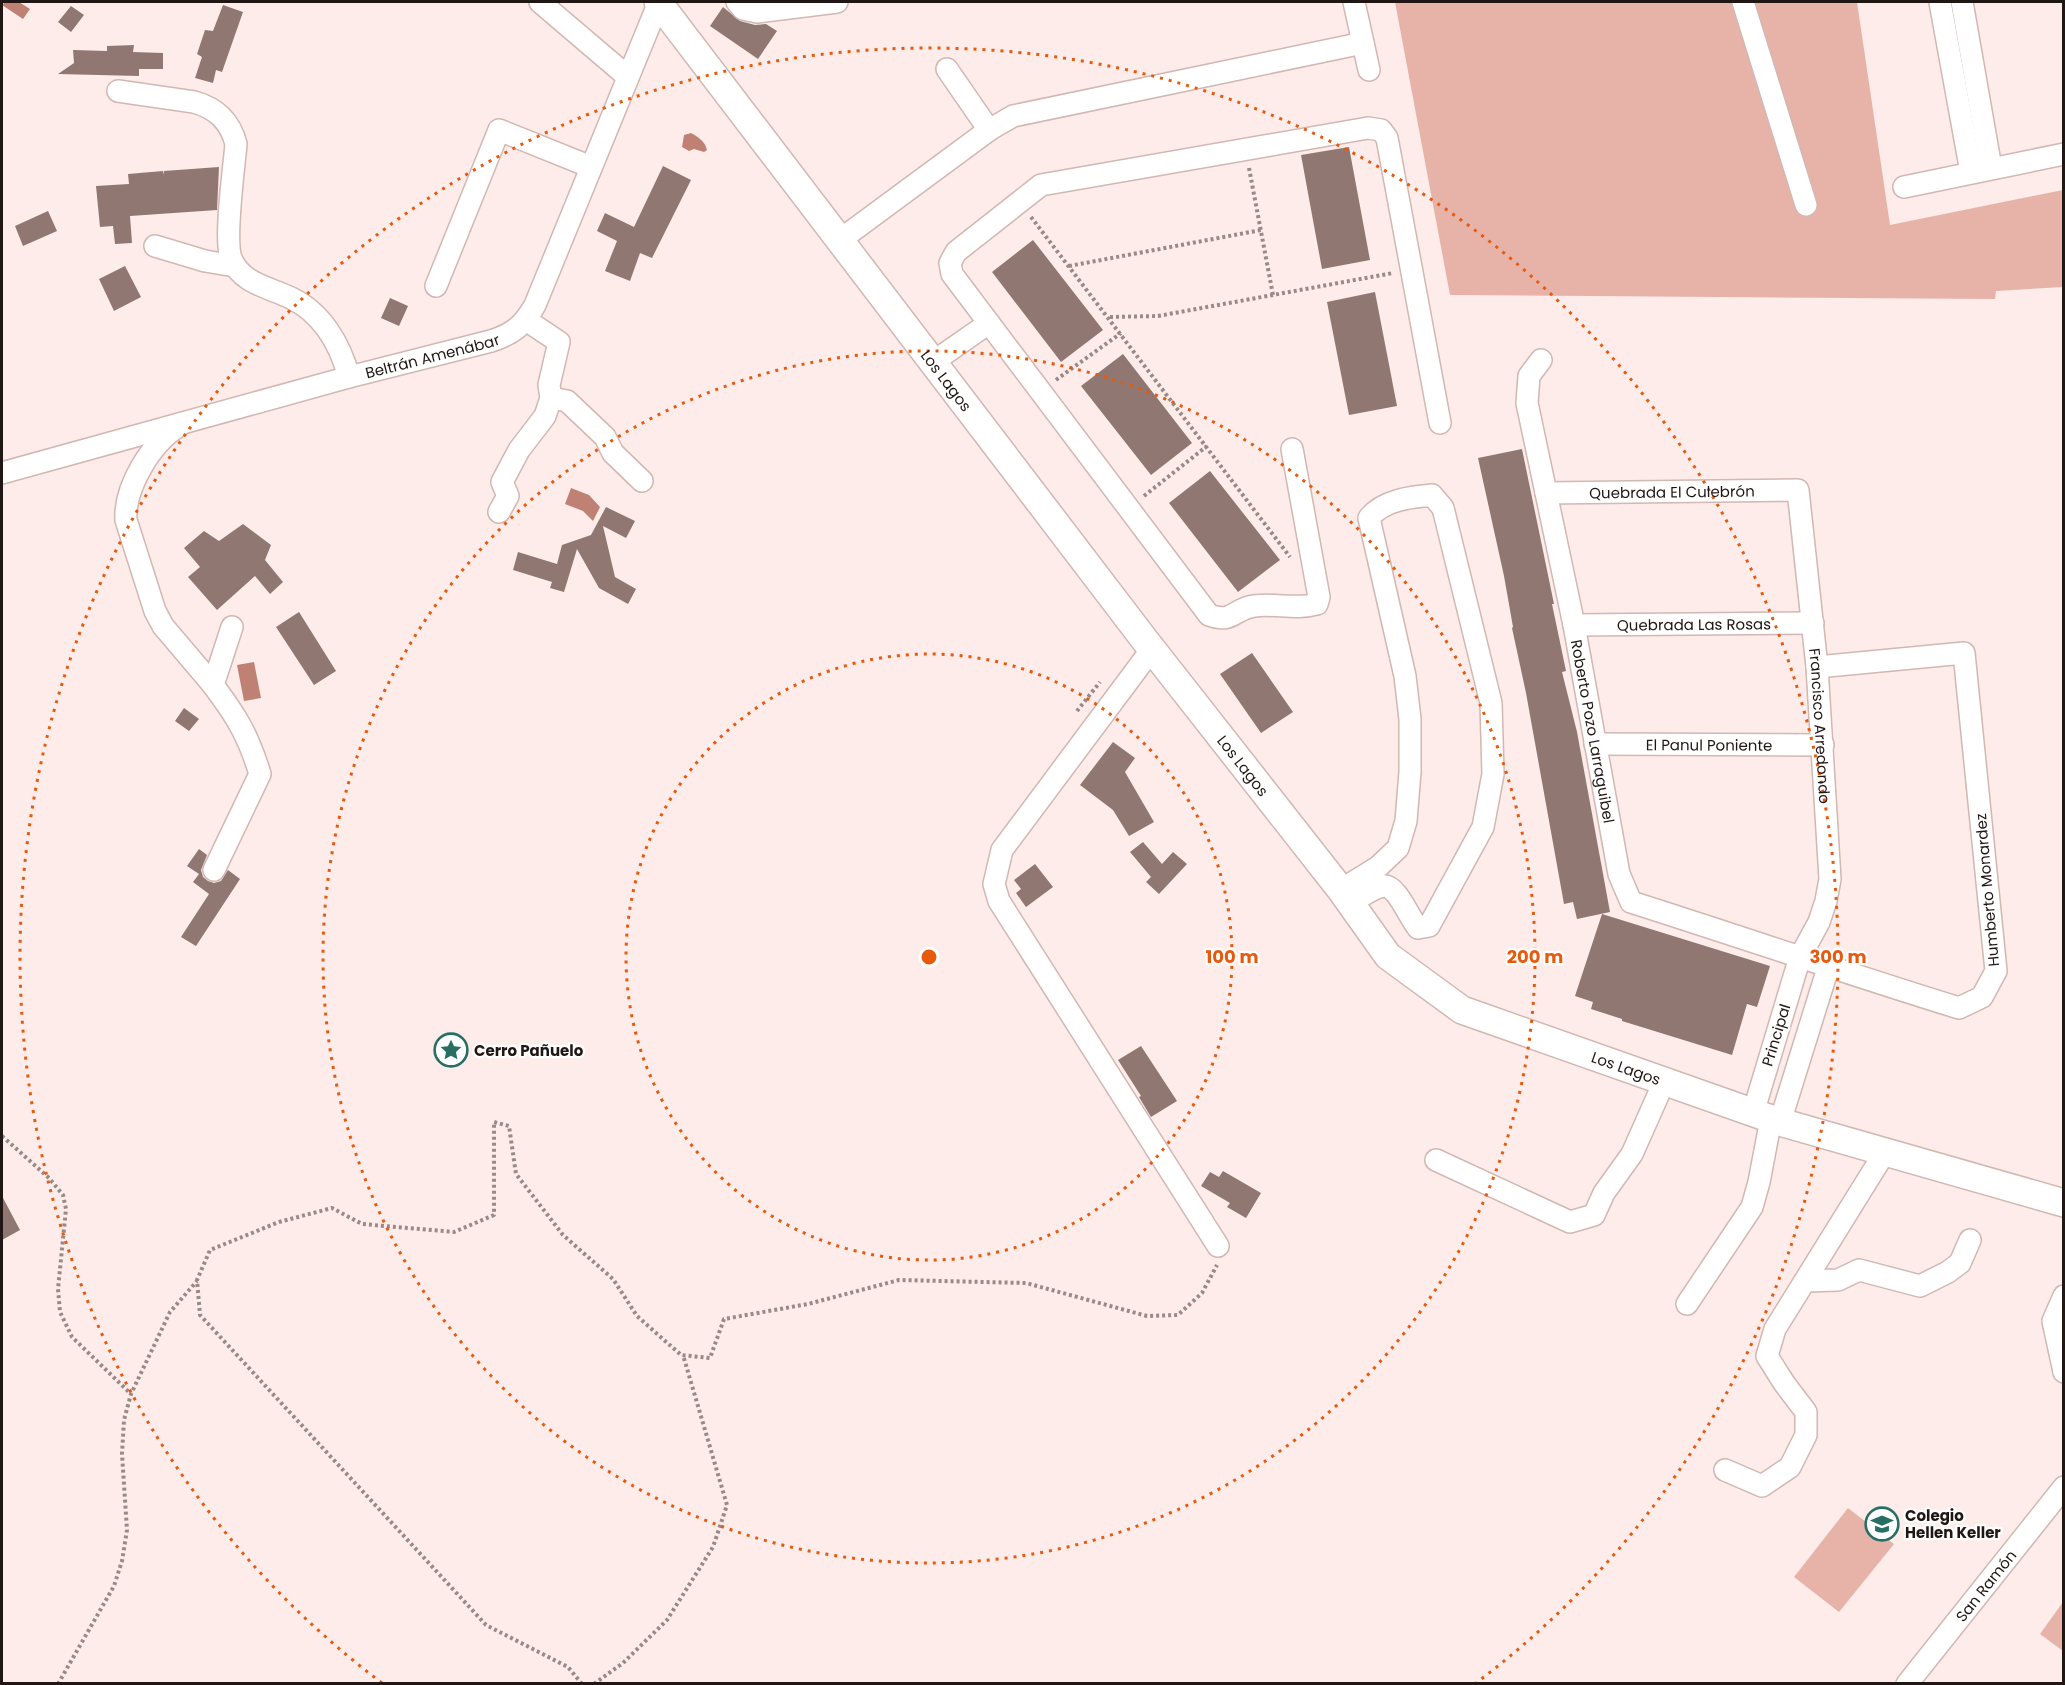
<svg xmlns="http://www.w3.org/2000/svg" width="2065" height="1685" font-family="Poppins,sans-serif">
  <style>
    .green { fill: #e7b3a9 }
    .water { fill: #c08175 }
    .building { fill: #907772 }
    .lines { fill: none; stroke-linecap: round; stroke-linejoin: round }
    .minor-casing { stroke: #d2b7b2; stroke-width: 24 }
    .major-casing { stroke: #d2b7b2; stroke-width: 30 }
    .path { stroke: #978a87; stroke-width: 4; stroke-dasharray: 3 3; stroke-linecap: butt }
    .minor { stroke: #fff; stroke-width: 21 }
    .major { stroke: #fff; stroke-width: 27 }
    .ring { fill: none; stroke: #e8590c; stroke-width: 3; stroke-dasharray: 3 6 }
    .labels { text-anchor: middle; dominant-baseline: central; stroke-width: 4.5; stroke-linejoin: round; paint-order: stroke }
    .street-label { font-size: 15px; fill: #201715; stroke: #fefefe }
    .poi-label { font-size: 15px; font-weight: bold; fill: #201715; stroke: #fefefe; text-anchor: start }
    .centre { fill: #e8590c; stroke: #fefefe; stroke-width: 3 }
    .ring-label { font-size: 18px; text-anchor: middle; font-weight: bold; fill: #e8590c; stroke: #fefefe; stroke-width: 4.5; stroke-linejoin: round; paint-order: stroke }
  </style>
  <rect width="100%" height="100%" fill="#fdece9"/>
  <path class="green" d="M1395,2H1857L1890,225L2063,190V287L1996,291L1995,299L1450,295Z
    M1848,1508L1894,1544L1839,1612L1794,1577Z
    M2063,1602V1651L2040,1634Z"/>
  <path class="water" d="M5,2H19L30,9L23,19L2,5Z
    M691,133C698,137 705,141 707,150L704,152L694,149L689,151L682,147L684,135Z
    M571,488L589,495L600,507L593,521L583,511L565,504Z
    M254,662L261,698L244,701L237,665Z"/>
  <path class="building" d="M223,5L243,12L222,72L216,70L213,83L195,78L202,57L197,54L205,30L213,31Z
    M71,6L84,15L71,32L58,22Z
    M723,7L740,21L755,25L766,24L777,31L758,59L710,26Z
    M134,45L133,52L163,53V69H139V76L58,74L74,63L73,50L107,51V46Z
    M1349,147L1370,260L1322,269L1301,155Z
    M663,166L691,180L652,258L640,253L630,281L605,271L617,241L597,231L605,213L634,227Z
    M219,167L217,210L130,216L132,243L115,244L113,226L100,227L96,186L129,184L128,174L163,171V175L164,171Z
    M48,211L57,231L23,246L15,226Z
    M1033,240L1103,330L1061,362L992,272Z
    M125,266L141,297L114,311L99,279Z
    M1375,292L1397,406L1349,415L1327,302Z
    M390,298L408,306L399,326L381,318Z
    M1123,354L1192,443L1151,475L1081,386Z
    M1522,449L1554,604H1552L1566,671L1562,672L1577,732L1610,912L1577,919L1573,902L1564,904L1526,693L1512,628L1513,627L1504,576L1478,458Z
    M1210,471L1280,560L1238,592L1169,503Z
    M606,507L635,521L626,538L603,526L615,577L636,589L628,604L599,588L577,549L564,592L550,588L552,582L513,570L518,552L557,564L562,545L591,535Z
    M243,524L271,545L265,560L283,582L270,594L255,576L217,610L188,577L200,567L184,548L204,531L219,541Z
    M299,612L336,671L314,685L276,627Z
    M1252,653L1293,712L1261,733L1220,674Z
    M184,708L199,719L189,731L175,721Z
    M1113,742L1135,758L1125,772L1154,822L1129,836L1113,810L1080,785Z
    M1143,842L1162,864L1173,852L1187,864L1159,894L1146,882L1151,877L1130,852Z
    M199,849L207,855L201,870L203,877L208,881L214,883L221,881L228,870L240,879L196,946L181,937L209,894L193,882L199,874L187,866Z
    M1035,864L1053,887L1026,907L1016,893L1021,889L1014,880Z
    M1602,914L1770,966L1757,1007L1747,1004L1732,1055L1622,1021V1019L1591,1009L1593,1002L1575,996Z
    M1141,1046L1177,1101L1151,1117L1139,1097L1141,1096L1118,1060Z
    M1223,1171L1261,1193L1246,1218L1227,1207L1230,1203L1201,1186L1210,1172L1219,1177Z
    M2,1196L20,1230L2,1240Z"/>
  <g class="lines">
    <g class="minor-casing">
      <g id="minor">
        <path d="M540,2L628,77"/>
        <path d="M737,2L743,9L757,12L837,2"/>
        <path d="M1354,2L1369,70"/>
        <path d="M1743,2L1806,205"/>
        <path d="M1940,2L1971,172"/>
        <path d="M1962,2L1991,168"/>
        <path d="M947,69L989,130"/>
        <path d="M118,91L194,102C216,108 230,121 236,144C234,168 224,238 231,258C241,284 269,287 291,298C322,313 340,344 349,377"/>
        <path d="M1904,187L2064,154"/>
        <path d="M840,240L989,130L1013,116L1363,43"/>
        <path d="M155,246L205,261L235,266"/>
        <path d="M436,286L499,130L591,167"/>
        <path id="s1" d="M1541,360L1529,376L1527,403L1574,625L1619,874L1631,902C1741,937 1849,974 1959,1008L1982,997L1996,971L1964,653L1817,667"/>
        <path d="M933,362L989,323"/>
        <path d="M551,398L567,401L605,437L613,453L642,481"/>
        <path d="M179,426C152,442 124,487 126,520L155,611L163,626L213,685L232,627"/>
        <path d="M1292,449L1319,597L1317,604C1296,610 1275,603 1254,606C1233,609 1233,624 1209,615L952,274L950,263L956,252L1041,185L1368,128L1381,130L1387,138L1440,423"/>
        <path id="s2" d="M2,473L349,377L491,341C513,334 524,325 535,305L659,2"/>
        <path id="s3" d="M1546,493L1798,490L1817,667L1830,879L1826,901L1819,922L1800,957L1753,1113"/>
        <path d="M499,512L508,496L502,482L519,450L545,416L551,398L549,385L559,342L526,320"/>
        <path id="s4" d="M1574,625L1813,623"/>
        <path d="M1152,649L1002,850L994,884L999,901L1218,1246"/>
        <path d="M213,685C237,717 248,735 260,774L214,870"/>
        <path id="s5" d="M1595,744L1823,745"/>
        <path d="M1341,890L1378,867L1398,848L1406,821L1410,772V719L1405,676L1369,518C1383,500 1411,497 1432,495L1443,508L1491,703L1493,774L1483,827L1429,926L1418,928C1410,919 1396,884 1384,886C1373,887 1360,898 1350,903"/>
        <path d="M1780,1122L1828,968"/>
        <path d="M1436,1160L1570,1222L1594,1215L1604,1193L1632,1154L1664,1082"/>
        <path d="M1805,1281L1838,1280L1859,1270L1920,1286L1948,1272L1960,1263L1970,1240"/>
        <path d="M2064,1296L2053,1321L2064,1372"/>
        <path d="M1687,1304L1752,1207L1759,1182L1771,1119"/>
        <path d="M1725,1470L1762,1486L1790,1467L1806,1435V1412L1784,1383L1767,1356L1775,1329L1885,1152"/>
        <path id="s6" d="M1907,1684L2064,1487"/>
      </g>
    </g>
    <g class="major-casing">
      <g id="major">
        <path id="s7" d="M658,2L1144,639L1341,890L1388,956L1462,1010L1780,1122L2064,1203"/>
      </g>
    </g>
    <path class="path" d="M1249,168L1273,295
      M1031,217L1290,557
      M1069,266L1261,230
      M1110,317L1158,316L1393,273
      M1056,380L1121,333
      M1144,496L1207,446
      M1077,711L1100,682
      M2,1136L49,1178L63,1195L66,1209L58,1289L60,1312L72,1337L131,1394
      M58,1684L114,1586L122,1561L127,1530L122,1454L124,1420L131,1394L170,1312L197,1281
      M582,1684L568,1667L486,1625L200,1315L197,1280L210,1250L279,1222L332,1208L362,1224L454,1232L494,1215V1122L509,1126L516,1174L563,1235L613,1279L637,1316L681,1355L710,1358L724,1319L808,1304L899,1280L1026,1283L1147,1316L1178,1315L1202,1293L1217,1265
      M594,1684L623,1663L667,1620L713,1547L727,1505L683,1355"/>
    <use href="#minor" class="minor"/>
    <use href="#major" class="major"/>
  </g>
  <g class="ring">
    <circle cx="929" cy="957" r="303"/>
    <circle cx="929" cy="957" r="606"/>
    <path d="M382 1683A909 909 0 1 1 1476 1683"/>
  </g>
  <defs>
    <g id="sight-ring" transform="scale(1.725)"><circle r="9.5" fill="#fefefe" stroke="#276e63" stroke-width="1.5"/><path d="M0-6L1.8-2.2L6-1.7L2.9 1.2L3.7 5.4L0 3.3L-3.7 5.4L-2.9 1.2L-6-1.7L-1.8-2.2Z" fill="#276e63"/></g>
    <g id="school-ring" transform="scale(1.725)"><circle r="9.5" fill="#fefefe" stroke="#276e63" stroke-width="1.5"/><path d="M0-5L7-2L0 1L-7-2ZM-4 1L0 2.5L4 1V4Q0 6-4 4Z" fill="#276e63"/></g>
  </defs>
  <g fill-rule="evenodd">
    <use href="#sight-ring" x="451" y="1050"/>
    <use href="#school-ring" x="1882" y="1524"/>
  </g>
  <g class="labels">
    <g class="street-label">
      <text stroke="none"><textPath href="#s2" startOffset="446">Beltrán Amenábar</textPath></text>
      <text stroke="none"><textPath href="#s7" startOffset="476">Los Lagos</textPath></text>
      <text stroke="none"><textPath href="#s3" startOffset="126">Quebrada El Culebrón</textPath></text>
      <text stroke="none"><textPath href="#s4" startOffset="120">Quebrada Las Rosas</textPath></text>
      <text stroke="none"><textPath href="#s3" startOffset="489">Francisco Arredondo</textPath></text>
      <text stroke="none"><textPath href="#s1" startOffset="382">Roberto Pozo Larraguibel</textPath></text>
      <text stroke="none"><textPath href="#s5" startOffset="114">El Panul Poniente</textPath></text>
      <text stroke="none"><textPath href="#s7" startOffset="962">Los Lagos</textPath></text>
      <text transform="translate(1987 890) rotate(-95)">Humberto Monardez</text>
      <text transform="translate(1776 1035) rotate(-73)">Principal</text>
      <text stroke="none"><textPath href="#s7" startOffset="1467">Los Lagos</textPath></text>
      <text stroke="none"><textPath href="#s6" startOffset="126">San Ramón</textPath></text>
    </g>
    <g class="poi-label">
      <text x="474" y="1050">Cerro Pañuelo</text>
      <text x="1905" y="1515">Colegio<tspan x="1905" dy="17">Hellen Keller</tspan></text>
    </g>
  </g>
  <circle cx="929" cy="957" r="9" class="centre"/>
  <g class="ring-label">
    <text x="1232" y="963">100 m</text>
    <text x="1535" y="963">200 m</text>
    <text x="1838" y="963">300 m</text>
  </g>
  <rect width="2065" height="1685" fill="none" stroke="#201715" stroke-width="6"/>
</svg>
